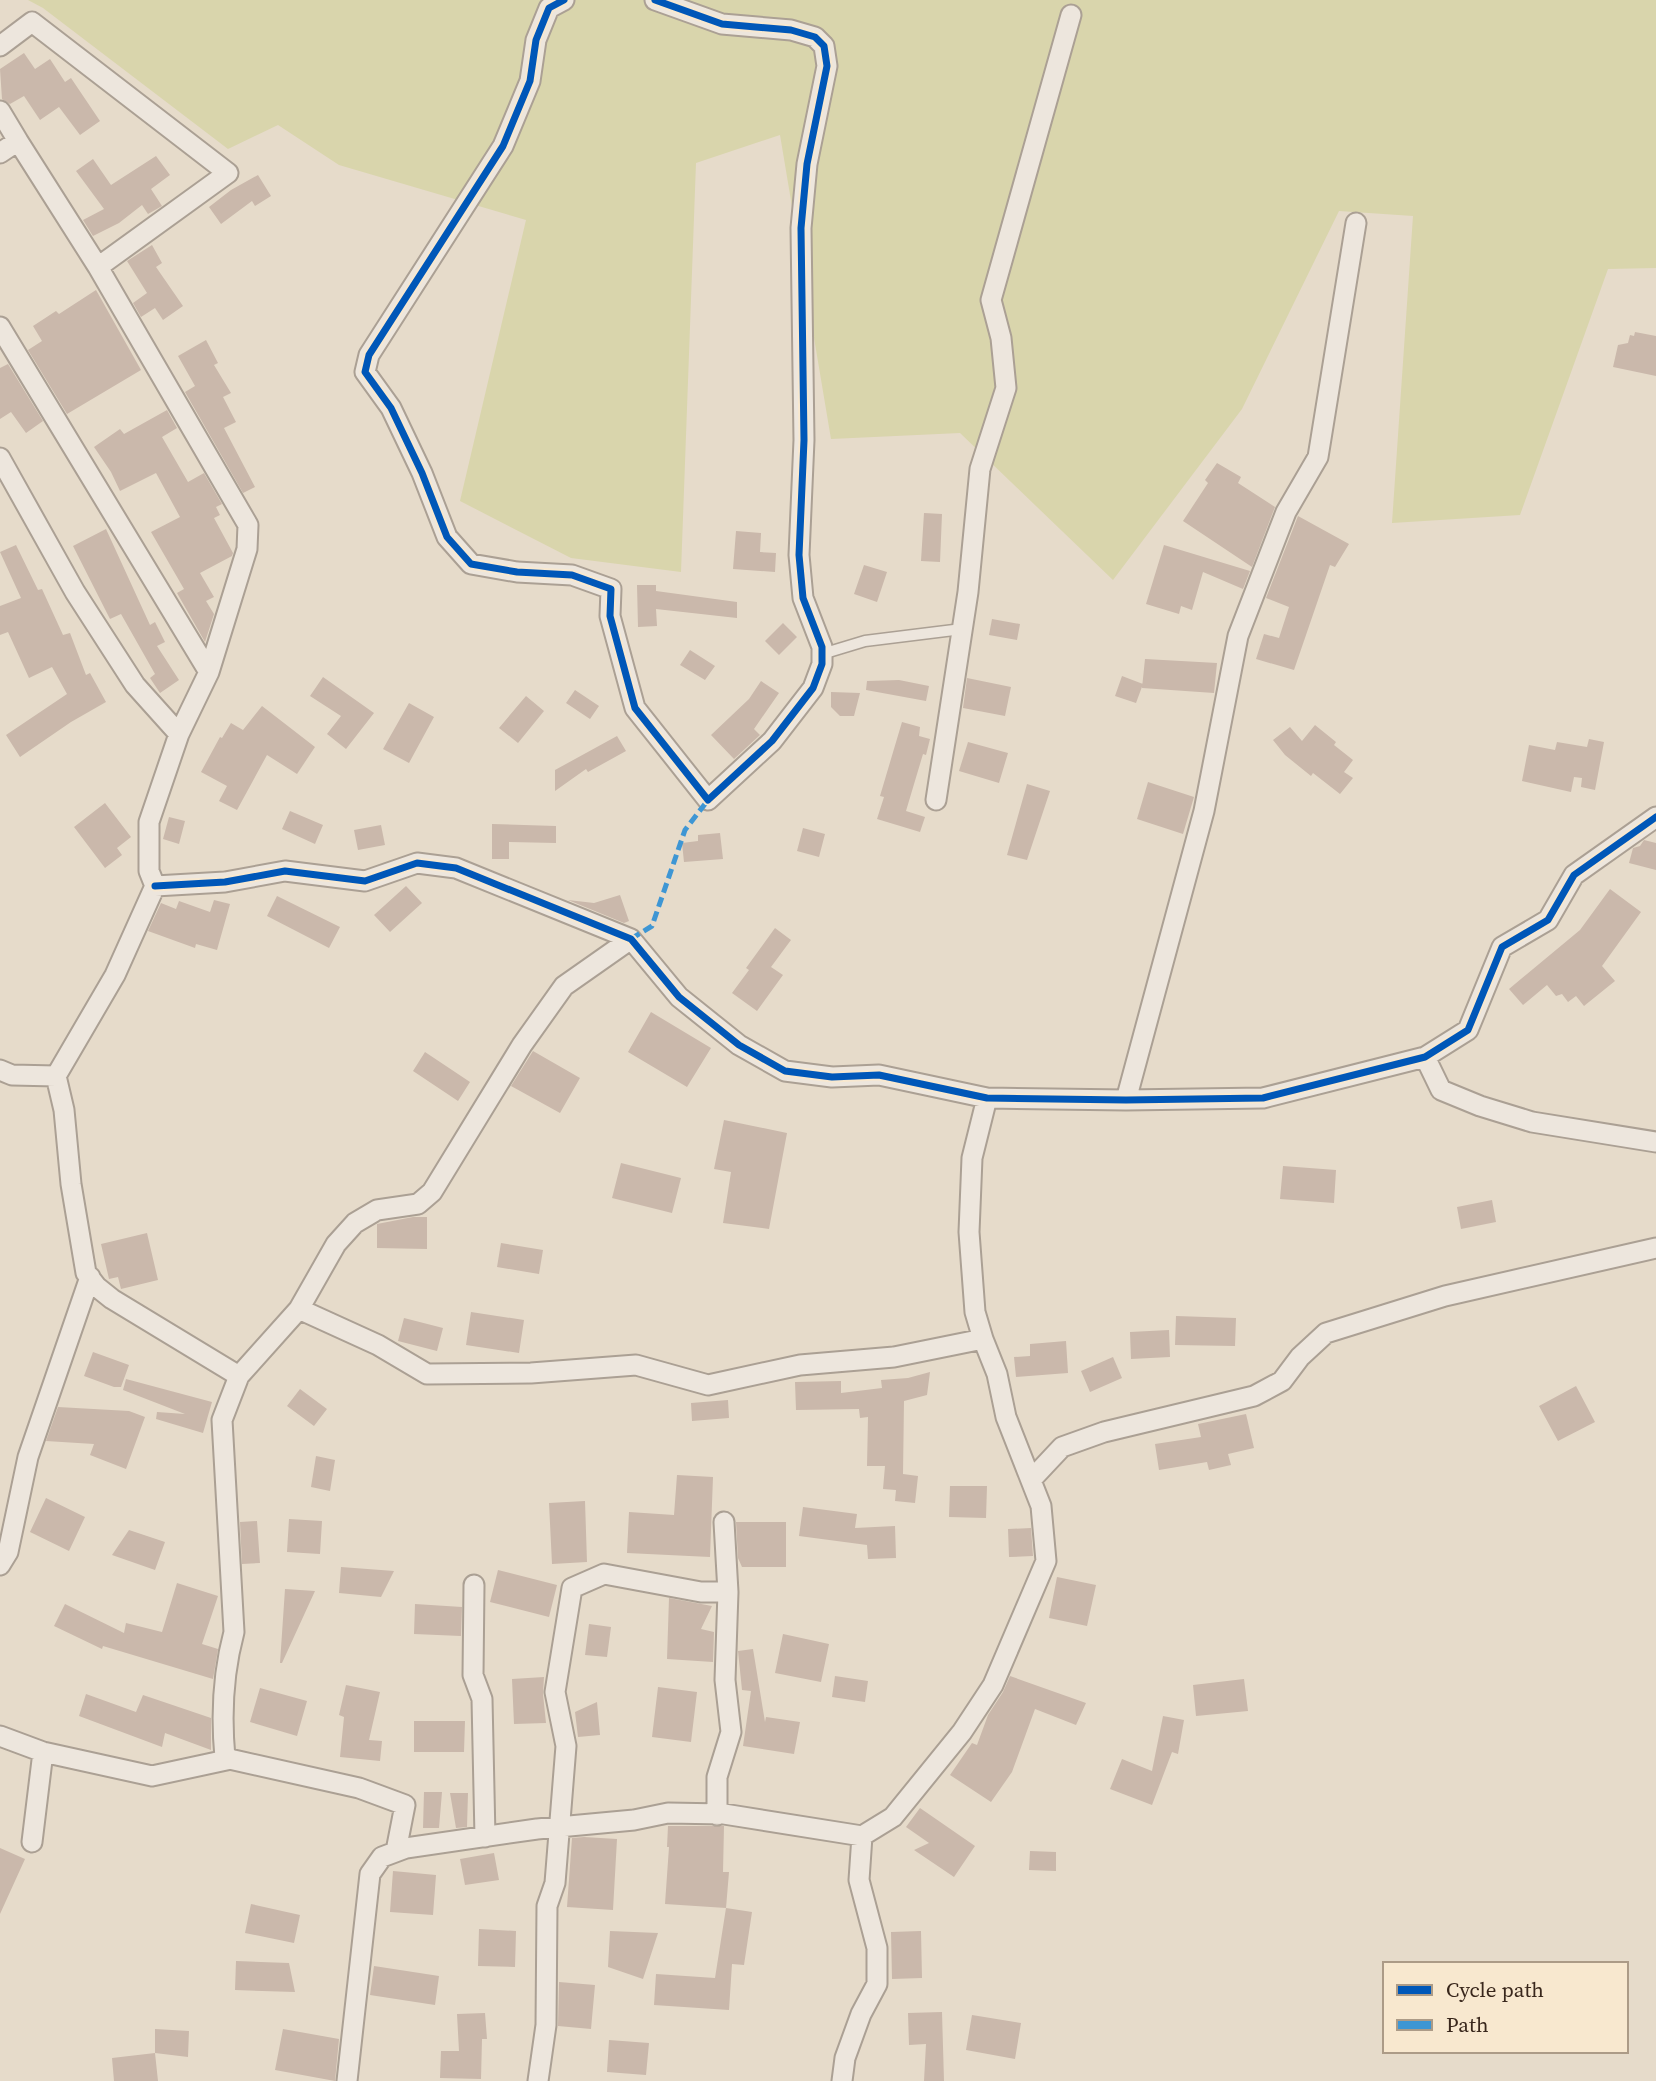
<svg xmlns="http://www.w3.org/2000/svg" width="1656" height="2081" font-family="'Source Serif 4',serif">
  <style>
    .green { fill: #d9d5ac }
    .building { fill: #cab8ab }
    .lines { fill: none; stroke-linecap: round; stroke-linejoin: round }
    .service-casing { stroke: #aba094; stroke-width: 13 }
    .minor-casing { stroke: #aba094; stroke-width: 23 }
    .service { stroke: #ede6dd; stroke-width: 10 }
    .minor { stroke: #ede6dd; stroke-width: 19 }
    .quiet { stroke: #3e96d4; stroke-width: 5; stroke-dasharray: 10 5; stroke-linecap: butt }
    .cycleway-casing { stroke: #f8e8cf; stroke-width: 11 }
    .cycleway { stroke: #0057b8; stroke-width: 7 }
  </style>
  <rect width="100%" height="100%" fill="#e6dbca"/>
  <path class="green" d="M28,0H1656V268L1608,269L1520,515L1392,523L1413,216L1339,211L1242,409L1113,580L960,433L831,439L780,135L696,163L681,572L571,558L460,501L526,220L339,165L278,125L228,149L43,8Z"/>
  <path class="building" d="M24,53L35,69L50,59L65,82L71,78L100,121L80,135L59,107L40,120L24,96L10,104L2,99L0,69Z
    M156,156L170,175L151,189L162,206L148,214L142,205L119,223L93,236L83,220L104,209L76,171L93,159L111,185Z
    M258,175L271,196L255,206L252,201L221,224L209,207L231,190Z
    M152,245L162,263L156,267L183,306L163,320L155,308L141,317L133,303L147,293L127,261Z
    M96,290L141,370L67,414L28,350L42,341L33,326L56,311L59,314Z
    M1635,332L1656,336V376L1613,367L1618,345L1628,343L1630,335L1634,336Z
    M206,340L218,363L214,365L231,393L223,397L236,422L224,428L255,487L243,493L185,392L195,386L178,356Z
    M8,364L43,421L26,433L11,412L0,419V368Z
    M167,410L177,428L162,437L188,482L204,473L222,504L216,507L220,515L214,518L233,553L232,556L200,573L214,597L206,601L214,614L205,642L177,593L184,589L151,532L180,517L156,473L120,491L111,472L94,447L120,429L124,434Z
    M1217,463L1241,477L1238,483L1275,507L1252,567L1183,521L1208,483L1205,480Z
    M924,513L942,514L940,562L921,561Z
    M1298,516L1349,544L1335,567L1330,565L1294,670L1256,659L1264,634L1279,638L1289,607L1266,598Z
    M106,529L150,625L155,622L165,642L157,646L179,680L160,693L150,678L155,674L121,614L110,619L73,546Z
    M736,531L761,533L760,552L776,553L775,572L733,569Z
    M16,545L38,590L42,589L63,635L70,633L86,675L90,673L106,702L71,722L20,757L6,735L67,694L52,667L29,678L8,632L0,635V606L21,598L0,552Z
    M1164,545L1250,571L1243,589L1203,572L1192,610L1181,606L1179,614L1146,604Z
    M864,565L887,572L877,602L854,594Z
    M637,585H656V591L737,602V618L656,609L657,626L638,627Z
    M992,619L1020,624L1017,640L989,635Z
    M783,623L797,637L779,655L765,641Z
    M690,650L715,666L705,680L680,665Z
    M1145,659L1217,663L1214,693L1142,688Z
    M1122,676L1143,684L1136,703L1115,696Z
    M323,677L374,713L346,749L327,734L341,716L310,696Z
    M967,678L1011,687L1005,716L963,708Z
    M899,680L929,686L926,701L866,690L867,681Z
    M761,681L779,693L754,729L760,735L734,759L711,735L749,699Z
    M575,690L599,706L590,719L566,703Z
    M831,692L860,693L854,716H840L831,707Z
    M526,696L544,711L518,743L499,728Z
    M409,703L434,717L409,763L383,749Z
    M262,706L315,747L297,774L267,755L237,810L219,801L227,786L201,772L220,737L222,738L231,723L243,730Z
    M902,722L920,727L919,736L930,739L926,755L923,754L906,811L925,817L920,832L877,819L884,797L880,796Z
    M1315,725L1336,742L1334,745L1353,760L1344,772L1353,778L1340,794L1313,773L1311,776L1285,755L1273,740L1290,727L1302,741Z
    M617,736L626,751L588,772L586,769L555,791V770Z
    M1589,739L1604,742L1595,790L1581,787L1582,778L1574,777L1571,792L1522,781L1529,745L1555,750L1557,742L1587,747Z
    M968,742L1008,753L999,783L959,771Z
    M1148,782L1194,797L1183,834L1137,819Z
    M1027,784L1050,791L1027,860L1007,855Z
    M105,803L131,837L117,848L122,855L105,868L74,827Z
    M290,811L323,825L315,844L282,829Z
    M169,817L185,821L179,844L163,839Z
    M492,824L556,826V843L509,842V859H492Z
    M381,825L385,845L358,850L354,830Z
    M803,828L825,834L819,857L797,851Z
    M720,833L723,859L684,862L682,843L698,841V835Z
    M1644,840L1656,843V870L1629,863L1633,848L1640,846Z
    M406,886L422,903L390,932L374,915Z
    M1610,889L1641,912L1602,966L1615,981L1584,1006L1576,996L1568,1002L1562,994L1556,996L1547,985L1523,1005L1509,989L1580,930Z
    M620,895L629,921L624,923L568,900L594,903Z
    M277,896L340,927L329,948L267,916Z
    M214,900L230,904L217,950L196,944L195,948L148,931L161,903L176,909L179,901L210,912Z
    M775,928L791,940L771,967L783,975L757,1011L732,993L749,970L746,968Z
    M651,1012L711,1048L687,1087L628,1052Z
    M533,1051L580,1078L560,1113L511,1086Z
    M425,1052L470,1082L458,1101L413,1071Z
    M724,1120L787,1133L769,1229L723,1223L731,1172L714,1169Z
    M621,1163L681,1178L672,1213L612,1198Z
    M1283,1166L1336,1170L1334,1203L1280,1199Z
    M1492,1200L1496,1222L1461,1229L1457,1207Z
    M413,1217H427V1249L377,1248V1224Z
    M147,1233L158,1280L121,1289L118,1277L109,1279L101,1244Z
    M501,1243L543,1250L539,1274L497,1267Z
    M471,1312L524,1320L519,1353L466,1345Z
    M1176,1316L1236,1318L1235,1346L1175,1345Z
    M404,1318L443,1328L437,1351L398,1341Z
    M1169,1330L1170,1357L1131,1359L1130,1332Z
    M1066,1341L1068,1373L1016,1377L1014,1357L1030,1356V1344Z
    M93,1352L129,1365L121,1387H114L84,1376Z
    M1113,1357L1122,1378L1090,1392L1081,1371Z
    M930,1372L927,1395L904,1401L903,1474L918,1476L915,1503L895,1501L896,1490L883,1489L885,1466H867L868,1417L860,1418L859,1409L796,1410L795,1382L841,1381V1393L882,1388L881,1380L908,1378Z
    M126,1379L212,1402L203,1433L156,1419L157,1412L185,1414L123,1390Z
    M1576,1386L1595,1422L1558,1441L1539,1406Z
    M300,1389L327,1409L314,1426L287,1406Z
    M728,1400L729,1418L692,1421L691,1403Z
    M58,1407L129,1411L145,1417L126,1469L90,1455L94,1444L46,1441Z
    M1246,1414L1254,1448L1228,1454L1231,1465L1209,1470L1207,1462L1159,1470L1155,1444L1201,1437L1198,1424Z
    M316,1456L335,1460L330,1491L311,1487Z
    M677,1475L713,1477L710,1557L627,1553L629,1512L674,1515Z
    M950,1486H987L986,1518L949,1517Z
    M46,1498L85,1517L69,1551L30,1532Z
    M585,1501L587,1562L552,1564L549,1503Z
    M803,1507L857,1514L855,1528L895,1526L896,1558L868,1559L867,1545L799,1536Z
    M289,1519L322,1521L320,1554L287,1552Z
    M257,1521L260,1563L242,1564L240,1522Z
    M736,1522H786V1567H742L738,1558Z
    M1031,1528L1033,1556L1009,1557L1008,1529Z
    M129,1530L165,1542L155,1570L112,1555Z
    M341,1567L394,1571L381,1597L339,1593Z
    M498,1570L557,1585L549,1617L490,1602Z
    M1057,1577L1096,1585L1087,1626L1049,1618Z
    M177,1583L218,1596L202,1644L218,1649L213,1679L103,1646L102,1649L54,1626L65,1604L124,1633L126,1623L162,1632Z
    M285,1589L315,1591L282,1663H280Z
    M669,1598L712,1606L701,1629L714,1632L713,1662L667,1659Z
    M415,1604L462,1607L461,1636L414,1634Z
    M589,1624L611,1627L607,1657L585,1655Z
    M783,1634L829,1644L821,1682L775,1673Z
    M753,1649L765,1722L766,1717L800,1722L794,1754L743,1746L751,1691L742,1690L738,1651Z
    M835,1676L868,1681L865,1702L832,1697Z
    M1010,1676L1086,1703L1076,1725L1035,1709L1012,1772L991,1802L950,1775L972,1743L977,1745L988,1715L1003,1692Z
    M544,1677L543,1694L546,1723L514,1724L512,1679Z
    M1244,1679L1248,1711L1196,1716L1193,1685Z
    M346,1685L380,1692L369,1740L382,1741L380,1761L340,1757L344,1717L339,1715Z
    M658,1687L697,1692L691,1742L652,1737Z
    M260,1688L307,1701L297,1736L250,1722Z
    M86,1694L136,1712L143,1695L211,1718V1750L165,1733L162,1747L79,1716Z
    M597,1702L600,1735L578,1737L575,1712Z
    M1163,1716L1184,1720L1178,1754L1172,1752L1152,1805L1110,1789L1122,1759L1152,1771Z
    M414,1721H465L464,1752H414Z
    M424,1792H442L439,1828H423Z
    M450,1793H468L467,1827L456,1828Z
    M920,1808L975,1846L954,1877L914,1850L929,1843L906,1827Z
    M668,1826H724L723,1872H729L726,1908L665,1904L669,1847H667Z
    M584,1837L617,1839L613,1910L567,1907L572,1838Z
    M0,1848L25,1859L0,1914Z
    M1030,1851L1056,1852V1871L1029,1870Z
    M494,1853L499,1880L465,1885L460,1859Z
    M393,1871L436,1875L433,1915L390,1912Z
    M251,1904L300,1915L294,1943L245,1933Z
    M726,1908L752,1912L744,1965L732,1964L729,2010L654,2005L656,1974L715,1978Z
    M479,1929L516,1931L515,1967L478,1966Z
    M610,1931L658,1933L643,1979L608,1967Z
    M921,1931L922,1978L892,1979L891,1932Z
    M236,1961L289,1963L295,1992L235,1990Z
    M374,1966L439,1976L435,2005L370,1995Z
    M559,1982L595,1985L591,2029L558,2026Z
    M942,2012L944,2081H924L926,2044L909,2045L908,2013Z
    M485,2013L487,2039H482L481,2079L440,2078L441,2051H459L457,2014Z
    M972,2015L1021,2023L1015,2059L966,2050Z
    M155,2029L189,2031L188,2057L155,2053Z
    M283,2029L339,2039L335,2081L275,2070Z
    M609,2040L649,2043L646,2075L607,2072Z
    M155,2053L158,2081H114L112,2058Z"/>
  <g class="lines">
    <g class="service-casing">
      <path id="service" d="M822,654L865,641L962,629"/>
    </g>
    <g class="minor-casing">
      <path id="minor" d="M564,0L549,8L536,40L530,81L503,146L369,355L365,372L391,408L422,473L447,537L471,564L517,572L572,575L611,589L610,616L635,708L708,800L772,741L813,688L822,664V647L803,598L799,555L804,440L801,228L807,164L827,66L824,46L815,37L791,30L722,24L655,0
        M0,46L32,22L228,173L98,267
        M0,111L18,141
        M0,153L18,141L98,267L248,525L247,549L209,672L179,734
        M0,327L209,672
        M0,458L75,592L135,685L179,734L149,822V871L155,886L115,975L56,1076L64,1110L71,1184L86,1273L97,1287L112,1299L239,1376
        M936,800L968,592L980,469L1006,388L1001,338L991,300L1071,15
        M155,886L225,882L285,871L365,881L417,863L456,868L631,939L679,997L739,1045L785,1071L832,1077L879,1075L987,1098L1126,1100L1263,1098L1425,1057L1468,1030L1502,947L1548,920L1574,875L1656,817
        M1425,1057L1441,1090L1480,1106L1532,1122L1656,1142
        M0,1070L12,1075L56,1076
        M1126,1100L1204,811L1238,636L1286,512L1318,457L1356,223
        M299,1309L378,1345L427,1374L531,1373L636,1365L708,1385L800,1365L894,1357L983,1339
        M1031,1480L1062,1447L1104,1432L1254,1396L1282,1381L1300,1357L1326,1333L1445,1296L1656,1248
        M724,1522L728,1592
        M0,1565L8,1552L28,1457L90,1277
        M474,1585L473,1675L482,1699L485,1837
        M0,1736L43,1752L152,1776L231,1759
        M32,1842L43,1752
        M396,1851L405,1805L359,1788L225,1758C221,1716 223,1673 234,1632L222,1420L239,1376L299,1309L336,1244L355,1223L377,1210L418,1204L432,1192L522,1045L564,986L631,939
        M347,2081L370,1874L382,1857L406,1848L537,1829L634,1820L668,1813L724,1814L862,1836L893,1817L962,1732L993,1685L1046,1561L1041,1506L1006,1417L997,1374L983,1339L975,1312L969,1232L972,1158L987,1098
        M538,2081L546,2025L547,1906L555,1883L566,1746L555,1692L572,1588L604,1574L701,1592H728L725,1680L731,1732L717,1777V1815
        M842,2081L845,2058L861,2014L877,1984V1948L859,1880L862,1836"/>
    </g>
    <use href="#service" class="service"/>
    <use href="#minor" class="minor"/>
    <path class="quiet" d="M631,939L652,926L685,830L708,800"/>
    <g class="cycleway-casing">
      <path id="cycleway" d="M564,0L549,8L536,40L530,81L503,146L369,355L365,372L391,408L422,473L447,537L471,564L517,572L572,575L611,589L610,616L635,708L708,800L772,741L813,688L822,664V647L803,598L799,555L804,440L801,228L807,164L827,66L824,46L815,37L791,30L722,24L655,0
        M155,886L225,882L285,871L365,881L417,863L456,868L631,939L679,997L739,1045L785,1071L832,1077L879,1075L987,1098L1126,1100L1263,1098L1425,1057L1468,1030L1502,947L1548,920L1574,875L1656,817"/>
    </g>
    <use href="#cycleway" class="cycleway"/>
  </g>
  <rect x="1383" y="1962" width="245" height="91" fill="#f8e8cf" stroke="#ac9b87" stroke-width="2"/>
  <rect x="1397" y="1985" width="35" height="10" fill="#0057b8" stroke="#ac9b87" stroke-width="2"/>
  <text x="1446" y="1997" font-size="21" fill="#39271c">Cycle path</text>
  <rect x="1397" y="2020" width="35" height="10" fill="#3e96d4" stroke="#ac9b87" stroke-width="2"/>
  <text x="1446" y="2032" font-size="21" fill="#39271c">Path</text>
</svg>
